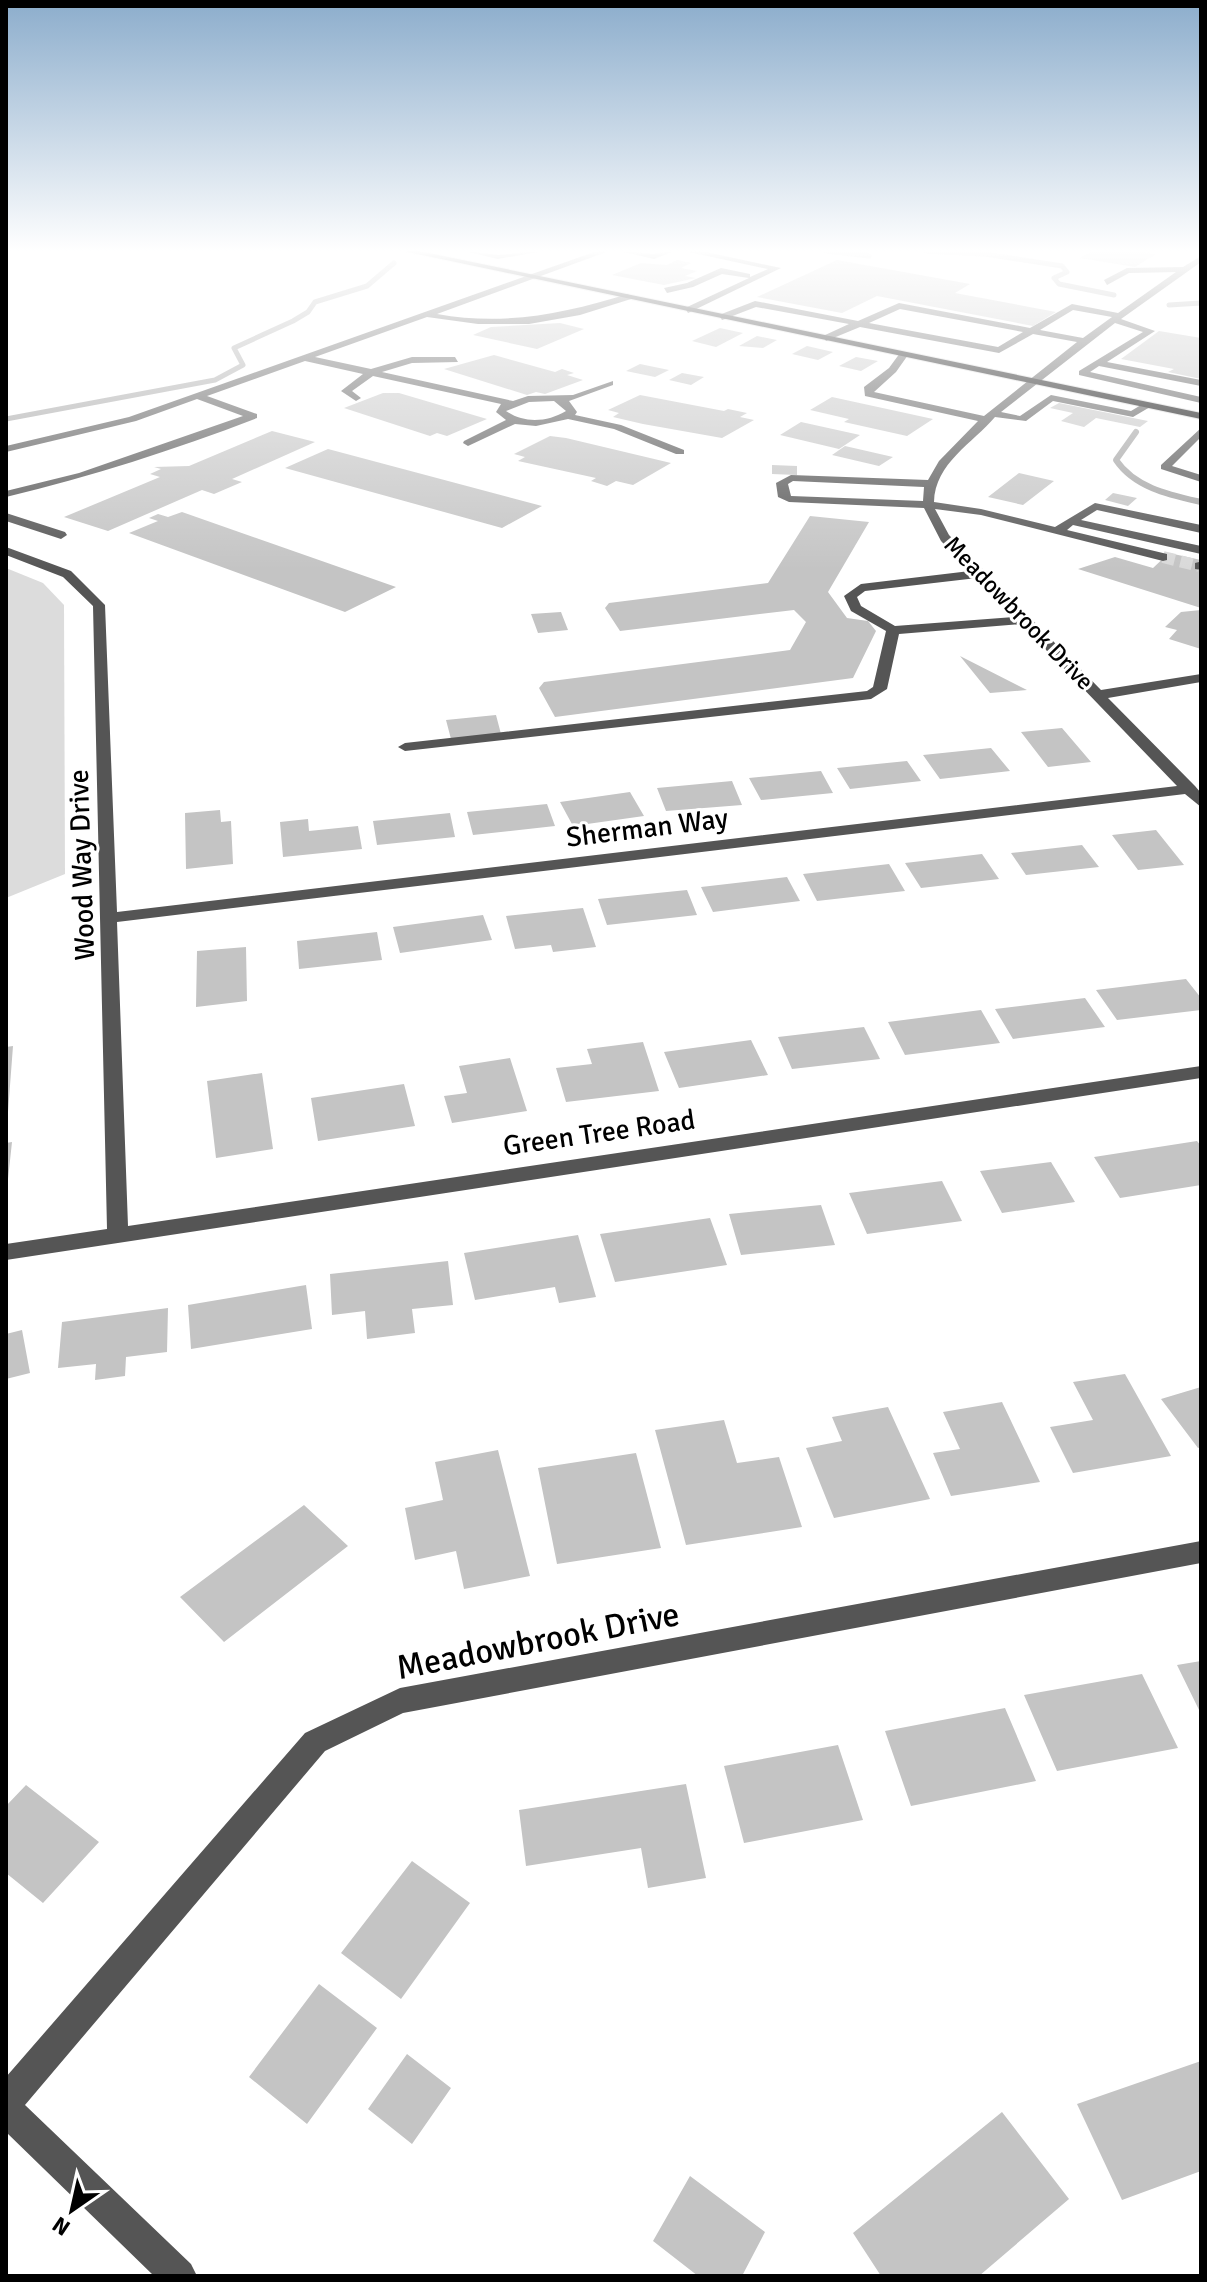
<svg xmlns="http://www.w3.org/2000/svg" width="1207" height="2282" font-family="Signika,sans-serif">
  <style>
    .green { fill: #dcdcdc }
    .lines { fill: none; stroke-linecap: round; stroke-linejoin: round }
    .stream-far1 { stroke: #a3a3a3; stroke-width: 5 }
    .stream { stroke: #a3a3a3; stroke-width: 6 }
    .building { fill: #c4c4c4 }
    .minor-tunnel { stroke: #d9d9d9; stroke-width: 12; stroke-dasharray: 12 6; stroke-linecap: butt }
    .major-casing { stroke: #dbdbdb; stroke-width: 2 }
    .minor { fill: #555; fill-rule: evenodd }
    .major { fill: #000; fill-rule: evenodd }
    .labels { text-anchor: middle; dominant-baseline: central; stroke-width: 6; stroke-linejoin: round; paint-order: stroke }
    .far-street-label { font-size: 24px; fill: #000; stroke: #fff }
    .street-label { font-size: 28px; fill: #000; stroke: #fff }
    .near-street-label { font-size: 34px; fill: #000; stroke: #fff }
  </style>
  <rect width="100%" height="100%" fill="#fff"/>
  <path class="green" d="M6,568L43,583L64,605L65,874L6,898Z"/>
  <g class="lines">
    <path class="stream-far1" d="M826,251L869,256L862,253L865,251
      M925,251L985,254L1062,266L1067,272L1054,278L1059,284L1114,295
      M1169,305L1201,303
      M6,419L215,380L243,365L234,348L293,321L308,312L315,302L367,286L394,263"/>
    <path class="stream" d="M1136,432L1116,460C1135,488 1170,495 1201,502"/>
  </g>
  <path class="building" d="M1092,251H1137L1156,254L1135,267L1080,258Z
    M677,260L691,263L681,268L697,271L685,276L696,278L664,285L612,275L641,263L667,265Z
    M837,260L970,284L955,293L1056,312L1033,326L877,296L842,313L757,297Z
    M560,323L584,329L537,349L473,335L491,327Z
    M720,328L743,333L716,347L692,341Z
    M1159,331L1201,338V379L1168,372L1174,369L1121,359Z
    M757,336L777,340L763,348L739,346Z
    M807,346L833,352L818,360L792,354Z
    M494,355L555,372L562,369L574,373L567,375L583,380L545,394L536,392L527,395L444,369Z
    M856,357L878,361L861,371L839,366Z
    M640,364L669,370L655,377L626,371Z
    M682,373L704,377L691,385L669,380Z
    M383,393H399L487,419L447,436L437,433L430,436L344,408Z
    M640,395L724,411L728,409L747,413L740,417L754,420L722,438L643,424L613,417L619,413L608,410Z
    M832,397L933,419L907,436L844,422L849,419L810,410Z
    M1059,403L1148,421L1140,427L1096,418L1084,427L1061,421L1073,413L1050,408Z
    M801,422L860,435L839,449L780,435Z
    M272,431L315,442L232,479L242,482L214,494L202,490L108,531L64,517L160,477L150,474L161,469L154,467L189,466Z
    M550,436L566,438L671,463L633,485L616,481L607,486L591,481L596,478L518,461L525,457L514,454Z
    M845,446L893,457L879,466L832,455Z
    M328,449L542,506L502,528L285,468Z
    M772,465L797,466V475L772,474Z
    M1019,473L1054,481L1023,505L988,497Z
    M1113,493L1137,498L1128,506L1105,500Z
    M182,512L396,587L345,612L129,533L158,521L149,518L158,514L168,517Z
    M810,516L869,522L828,592L847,618L868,621L876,631L853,678L555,717L539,688L544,682L790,650L806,622L794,610L620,631L605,608L609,603L768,583Z
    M1169,553L1201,560L1196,569L1201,571V608L1078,569L1115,557L1153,568Z
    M1201,610V649L1169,639L1177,630L1165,627L1181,612Z
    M561,612L568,630L538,633L531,614Z
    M960,656L1027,690L990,693Z
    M496,715L501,734L451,739L446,720Z
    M1062,728L1091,762L1048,767L1021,732Z
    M991,748L1010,771L940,779L923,755Z
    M907,761L921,781L850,789L837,768Z
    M821,771L833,793L761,800L749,778Z
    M732,781L742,805L666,811L657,788Z
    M630,792L644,816L573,826L560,802Z
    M547,804L555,826L473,835L467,812Z
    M220,810L221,822L231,821L233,864L186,869L185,813Z
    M450,813L455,837L377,845L373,821Z
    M308,819L309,831L358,826L362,849L283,857L280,822Z
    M1156,830L1184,865L1138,870L1112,835Z
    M1082,845L1099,867L1026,875L1011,853Z
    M982,854L999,879L921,888L905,863Z
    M889,864L905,891L817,901L803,874Z
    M787,877L800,901L713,912L701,887Z
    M687,890L697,915L607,925L598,899Z
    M583,908L596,947L553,952L551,945L515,949L506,916Z
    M483,915L492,940L400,953L393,927Z
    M377,932L382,960L299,969L297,941Z
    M246,947L247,1001L196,1007L197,951Z
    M1186,979L1201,998V1010L1117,1020L1096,990Z
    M1085,998L1105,1027L1013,1039L995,1009Z
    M981,1010L1000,1043L905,1055L888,1022Z
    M864,1027L880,1059L792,1069L778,1037Z
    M751,1040L768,1075L679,1088L664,1052Z
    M643,1042L659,1091L566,1102L556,1068L592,1064L587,1049Z
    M13,1046L8,1112H6V1047Z
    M510,1058L527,1111L452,1123L444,1096L467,1093L459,1066Z
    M262,1073L273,1149L216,1158L207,1081Z
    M404,1084L415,1126L318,1141L311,1098Z
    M1197,1141L1201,1146V1185L1120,1198L1094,1157Z
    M12,1142L8,1179H6V1143Z
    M1051,1162L1075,1202L1002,1213L980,1171Z
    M942,1181L962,1221L867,1234L849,1193Z
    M821,1205L835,1245L741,1255L729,1214Z
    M710,1218L727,1265L615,1282L600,1234Z
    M578,1235L596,1297L559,1303L555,1287L475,1300L464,1253Z
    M448,1261L453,1305L412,1309L415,1333L367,1339L365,1311L332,1315L330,1274Z
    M306,1285L312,1329L191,1349L188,1305Z
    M168,1308L167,1352L126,1357L125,1376L95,1380L96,1364L58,1368L62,1322Z
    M22,1330L30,1373L6,1379V1334Z
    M1125,1374L1171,1456L1073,1473L1050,1427L1093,1420L1073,1382Z
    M1201,1387V1447L1198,1448L1161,1399Z
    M1002,1402L1040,1482L951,1496L933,1453L960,1449L943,1412Z
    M888,1407L930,1499L834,1518L806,1448L842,1441L832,1417Z
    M724,1420L737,1463L779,1457L802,1527L686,1545L655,1430Z
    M498,1450L530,1576L464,1589L456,1551L415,1560L405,1508L443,1500L435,1462Z
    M636,1453L661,1548L557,1564L538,1468Z
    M304,1505L348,1546L224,1642L180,1597Z
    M1201,1661V1714L1177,1665Z
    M1142,1674L1178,1748L1057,1771L1024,1695Z
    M1005,1708L1036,1781L911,1806L885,1731Z
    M838,1745L863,1820L744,1843L724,1766Z
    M686,1784L706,1878L648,1888L641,1848L526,1866L519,1810Z
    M26,1785L99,1842L43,1903L6,1873V1806Z
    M412,1861L470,1903L401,1999L341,1953Z
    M319,1984L377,2028L307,2124L249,2077Z
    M407,2054L451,2088L412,2144L368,2109Z
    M1201,2061V2171L1122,2200L1077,2104Z
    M1002,2112L1069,2199L979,2276H881L853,2233Z
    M690,2176L765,2232L742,2276H698L653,2241Z"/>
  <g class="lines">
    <path class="minor-tunnel" d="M1163,557L1199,566"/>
    <g class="major-casing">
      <path id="major" d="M403,251H419L1201,413V419Z"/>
    </g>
    <path class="minor" d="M464,251L498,255L543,251L498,259Z
      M597,251H609L437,314C504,326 563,314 628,294L631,299L580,315L529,324H478L427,317L315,357L371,369L412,357H455L458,362L412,363L382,372L513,401L528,396L573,395L613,381V385L569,401L577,412L575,415L621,425L684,450V454H676L614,429L568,419L536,426L515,424L468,446L463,443L464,441L506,420L496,412L501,404L373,376L352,391L361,398L356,401L341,391L363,374L305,361L207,396L257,414V418C174,450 92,476 6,497V491L79,473L243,416L197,399L136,421L6,452V446L129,417ZM554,401L566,411C548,422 524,424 506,411L529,402Z
      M620,251L653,254L674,251L654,259Z
      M684,251H701L781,268L688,313L685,308L749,278L722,274L693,287L667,293L664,288L687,283L721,268L750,274V277L768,269Z
      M1201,256V262L1121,319L1155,331L1107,362L1201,380V386L1099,366L1090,372L1201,397V403L1079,375V371L1143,332L1115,323L1001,412L1020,416L1051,395L1131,411L1146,402L1150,407L1133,417L1053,401L1026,421L995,417C973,443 935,463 934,502L981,509L1055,527L1095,503L1201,525V533L1097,510L1081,520L1201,546V554L1073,525L1067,530L1167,554V560L1163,561L981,515L935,509L949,535L1101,690L1201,674V682L1108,698L1195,786L1201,793V807L1185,794L117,922L128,1226L1201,1066V1078L6,1260V1244L107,1229L93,606L63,577L6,555V547L71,571L105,605L117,912L1177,786L1021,624L899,634L887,689L871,699L405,751L398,747L405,743L867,691L873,687L886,631L851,611L844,596L861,584L970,571L941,541L924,508L789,502L778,497L776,483L791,475L928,480L939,461L978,421L865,396L864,387L889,368L900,353L908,355L896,372L874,392L984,416L1077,342L1033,334L999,353L860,327L826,341L823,336L849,324L756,307L722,320L719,315L755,301L858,321L899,303L1030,328L1072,304L1118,313L1176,272L1129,273L1107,285L1104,280L1127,268L1183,267ZM900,309L1023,332L998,347L869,323ZM1073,310L1112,317L1083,338L1040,330ZM793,481L924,487L923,501L791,496L788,484ZM977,578L1014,617L895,626L861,606L857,597L865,591Z
      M1201,428V437L1172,466L1201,475V482L1161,469V465Z
      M6,513L65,532L67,535L61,539L6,521Z
      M1199,562L1201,570L1195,569V563Z
      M1201,1541V1563L403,1713L325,1751L25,2105L191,2264L197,2276H154L6,2132V2077L305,1733L400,1688Z"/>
    <use href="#major" class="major"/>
  </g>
  <linearGradient id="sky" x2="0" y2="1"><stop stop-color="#8cadcc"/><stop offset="0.44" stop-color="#fff"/><stop offset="1" stop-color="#fff" stop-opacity="0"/></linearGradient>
  <rect width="1207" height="570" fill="url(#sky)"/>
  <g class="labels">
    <g class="far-street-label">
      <text transform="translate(1019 613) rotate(46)">Meadowbrook Drive</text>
    </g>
    <g class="street-label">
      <text transform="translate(647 828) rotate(-7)">Sherman Way</text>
      <text transform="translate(82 865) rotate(-92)">Wood Way Drive</text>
      <text transform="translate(599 1133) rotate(-8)">Green Tree Road</text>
    </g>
    <g class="near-street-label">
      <text transform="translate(538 1641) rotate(-11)">Meadowbrook Drive</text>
    </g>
  </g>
  <rect width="1207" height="2282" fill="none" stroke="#000000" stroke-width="16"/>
  <g transform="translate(72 2210) rotate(214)" stroke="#ffffff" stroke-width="6" paint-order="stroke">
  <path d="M0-6L14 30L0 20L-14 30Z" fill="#000000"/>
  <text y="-12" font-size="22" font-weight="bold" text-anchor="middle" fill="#000000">N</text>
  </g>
</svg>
